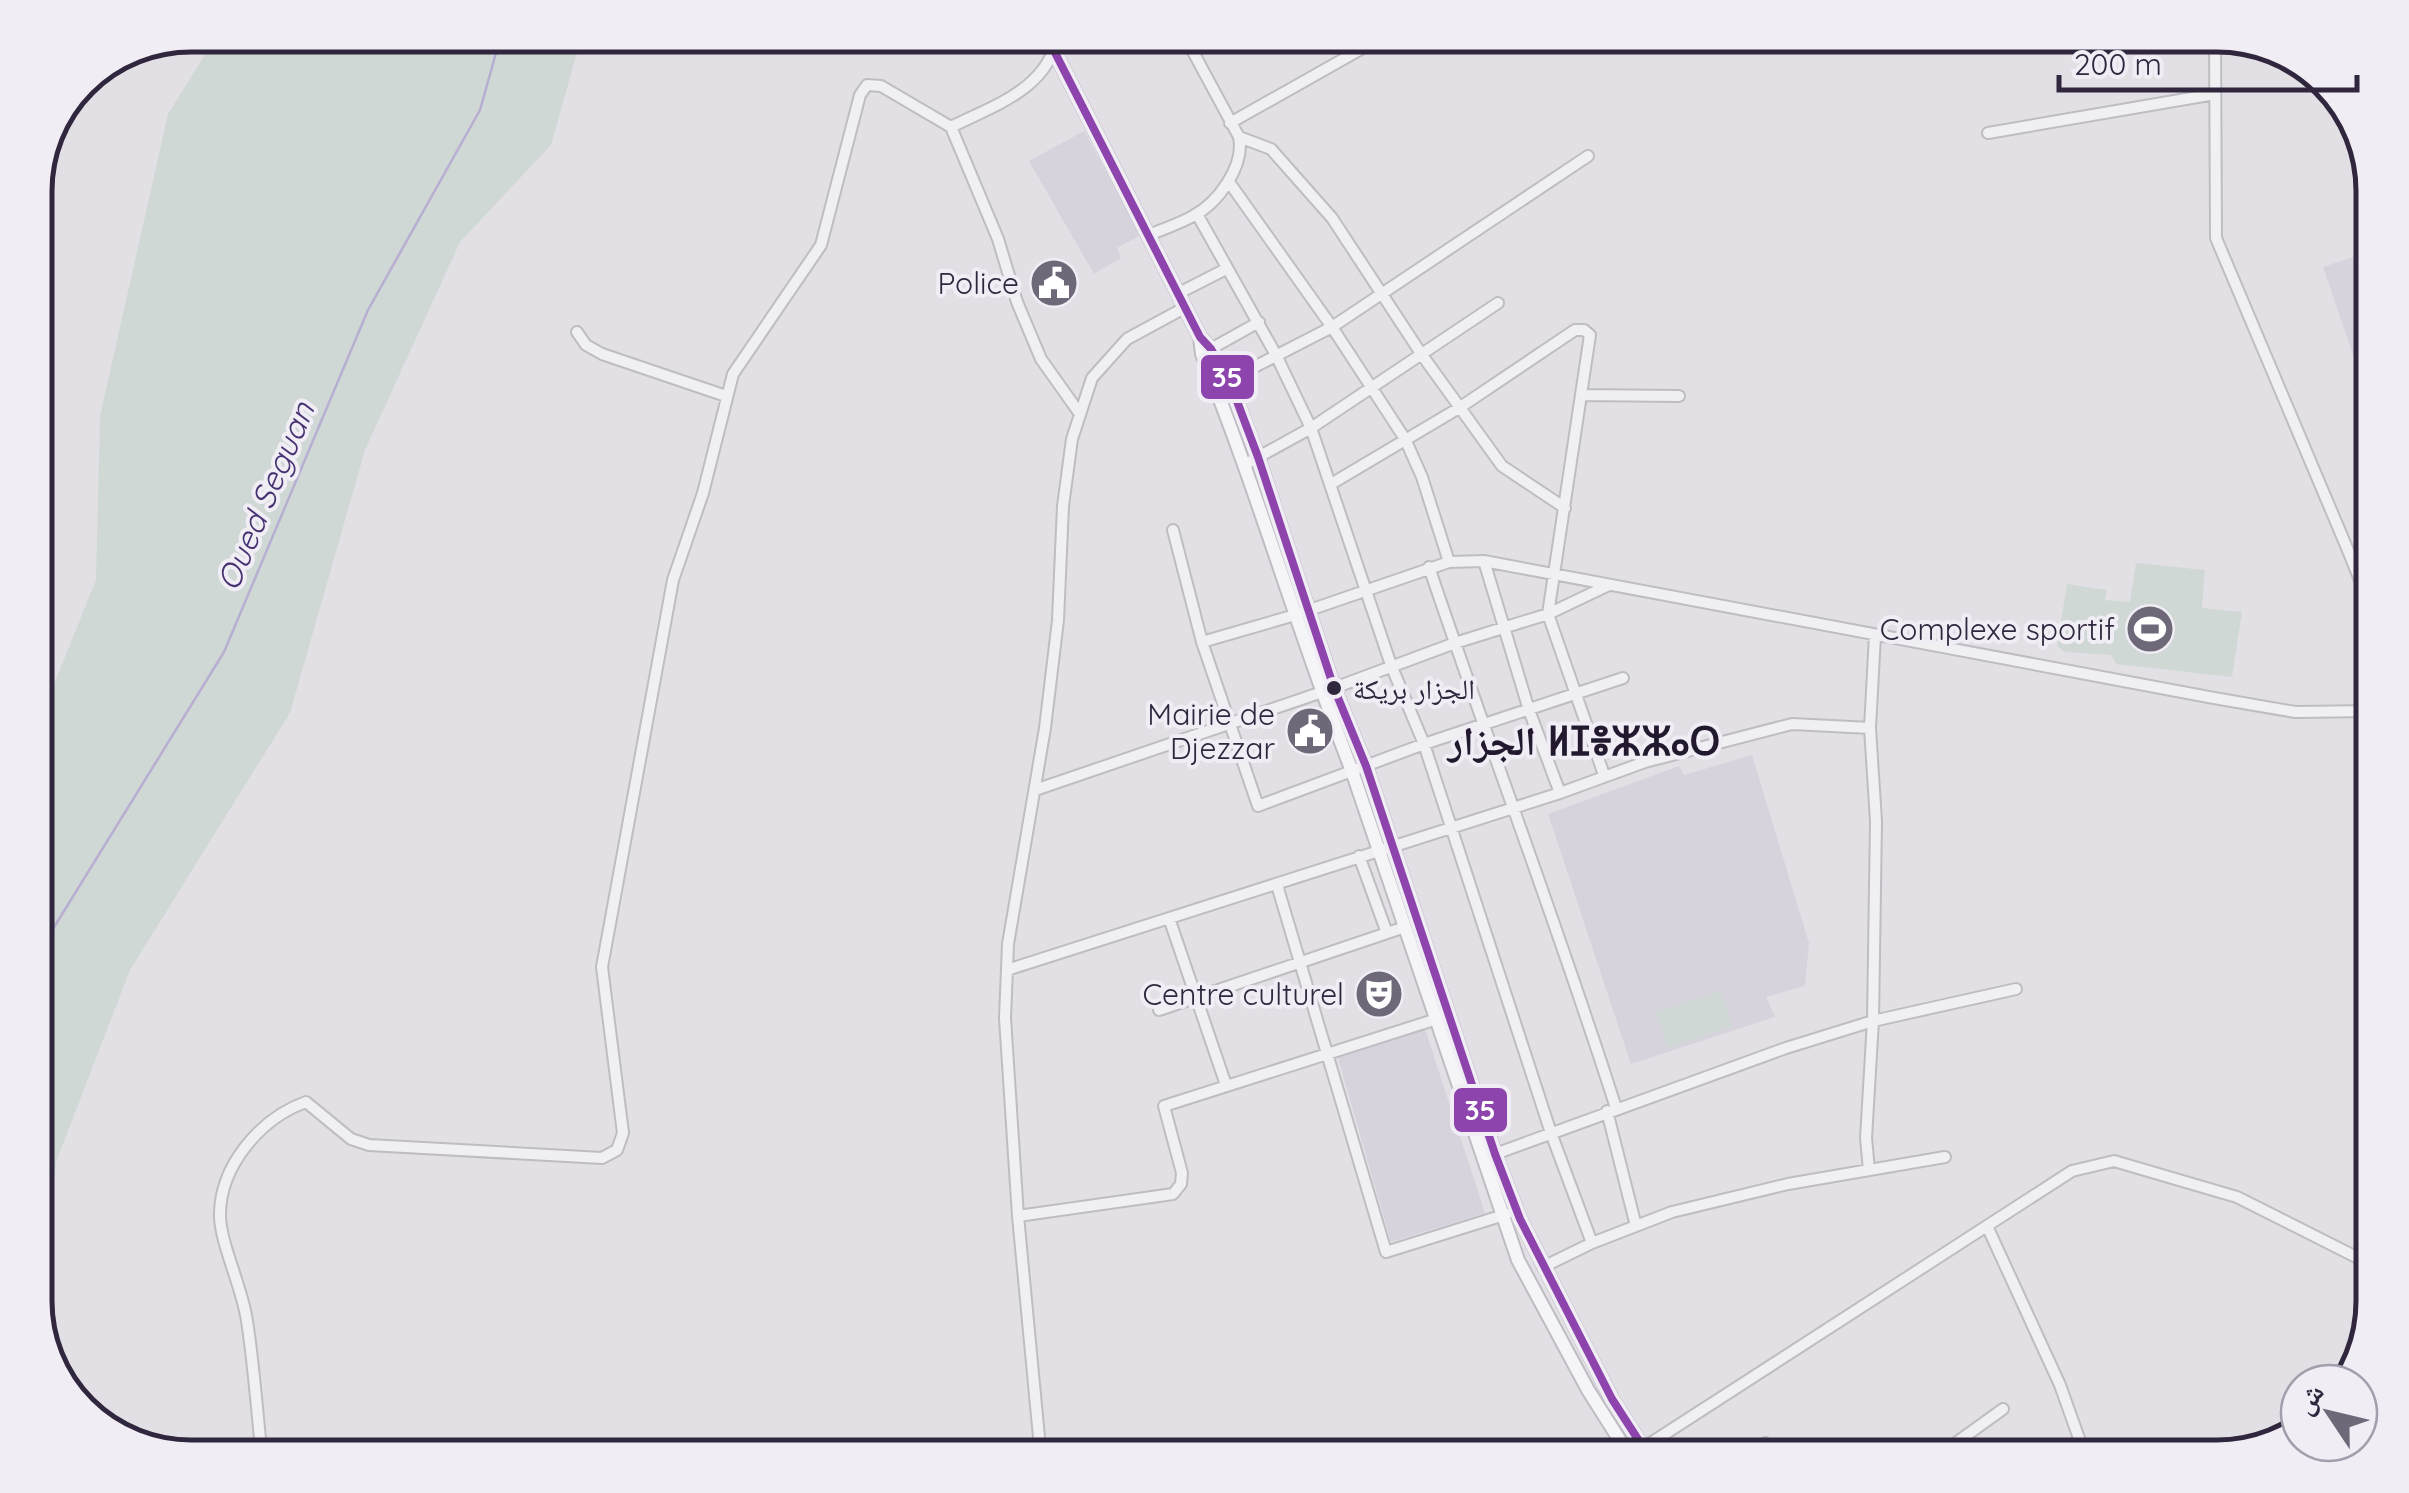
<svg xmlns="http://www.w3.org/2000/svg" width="2409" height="1493" font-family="Quicksand,'Noto Naskh Arabic','Noto Sans Tifinagh',sans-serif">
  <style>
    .built { fill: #d7d3dd }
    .green { fill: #cfd8d5 }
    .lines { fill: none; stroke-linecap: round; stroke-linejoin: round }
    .stream { stroke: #b7aed1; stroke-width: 2.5 }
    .minor-casing { stroke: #bfbdc2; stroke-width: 14 }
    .major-casing { stroke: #bfbcc3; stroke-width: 16 }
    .minor { stroke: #f0eff2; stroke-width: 10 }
    .major { stroke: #f5f4f6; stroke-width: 12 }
    .bus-1-casing { stroke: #f0edf5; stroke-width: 15 }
    .bus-1 { stroke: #8e44ad; stroke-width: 8 }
    .bus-dot { fill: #30273e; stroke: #f0edf5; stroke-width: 4 }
    .labels { text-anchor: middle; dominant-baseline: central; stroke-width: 8; stroke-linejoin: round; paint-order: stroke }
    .bus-label { font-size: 28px; fill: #30273e; stroke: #f0edf5; text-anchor: start }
    .poi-label { font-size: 30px; fill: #30273e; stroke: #f0edf5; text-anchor: end }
    .water-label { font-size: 32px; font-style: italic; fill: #463171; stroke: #f0edf5 }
    .district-label { font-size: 40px; font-weight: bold; fill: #22192f; stroke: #f0edf5 }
    .rim { fill: none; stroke: #30273e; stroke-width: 5 }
    .line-badge { stroke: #f0edf5; stroke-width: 4 }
    .badge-label { font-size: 28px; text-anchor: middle; font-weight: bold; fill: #fff }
  </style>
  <rect width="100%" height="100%" fill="#e2e0e5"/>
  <path class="built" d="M1084,131L1141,235L1117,248L1121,258L1094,274L1029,161Z
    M2374,250V401L2369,402L2323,267Z
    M1752,755L1809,943L1805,986L1766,997L1775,1017L1631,1064L1548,814L1679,766L1684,775Z
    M1425,1029L1485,1213L1391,1242L1338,1058Z"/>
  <path class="green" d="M217,35H582L551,145L460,242L365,450L290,713L130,970L56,1162L40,1327L35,1311V714L50,694L96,580L100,416L168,114Z
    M2136,563L2205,570L2202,608L2242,612L2232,677L2116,664L2111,655L2065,652L2057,646L2067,584L2107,590L2105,600L2130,602Z
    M1721,991L1732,1026L1668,1048L1656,1012Z"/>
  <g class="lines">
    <path class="stream" d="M35,958L224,652L368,310L480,110L501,35"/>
    <g class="minor-casing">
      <path id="minor" d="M2215,35L2216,238L2347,548L2366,595L2374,640
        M1230,123L1386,35
        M951,127L998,239L1017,302L1041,359L1080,414
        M1988,133L2215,94
        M1239,137L1271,149L1332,218L1422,355L1502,466L1565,508
        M1229,182L1332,327L1405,439L1422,477L1449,562
        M1197,214L1276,355L1311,428L1391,665L1424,744L1551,1133L1592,1243L1543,1267
        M1149,235C1163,229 1179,224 1193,216C1218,203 1245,166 1239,137L1184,35
        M1179,293L1226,269
        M577,332L586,345L602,354L726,396
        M1207,351L1259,322
        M1225,382L1332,327L1588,156
        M1581,395L1679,396
        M1244,465L1311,428L1498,303
        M1331,484L1459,408L1575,330H1584L1590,335L1548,614L1604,775
        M1173,530L1202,642L1258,806L1424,744L1623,678
        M1484,561L1529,710L1560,793
        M1429,567C1490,748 1558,926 1616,1108
        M1202,642L1295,615L1449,562L1484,561L2214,698L2295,712L2374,711
        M2370,709L2374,643
        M1035,790L1334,688L1455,643L1548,614L1609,585
        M1359,856L1387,933
        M1277,885L1386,1252L1507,1214
        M1169,918L1226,1085
        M1007,970L1560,793L1645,762L1792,724L1870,728
        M1159,1010L1405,927
        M1607,1111L1636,1226
        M1495,1154L1786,1048L1873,1021L2016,989
        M1869,1170L1866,1138L1873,1021L1876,821L1870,728L1875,635
        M1018,1216L1173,1194L1181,1184L1182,1173L1164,1106L1440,1018
        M1987,1226L2060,1385L2086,1458
        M1592,1243L1672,1212L1788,1184L1945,1157
        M1765,1443L1777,1458
        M1640,1450L2072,1171L2114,1161L2237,1197L2374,1266
        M262,1458C257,1412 254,1366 247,1321C243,1290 221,1245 220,1217C219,1166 261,1118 306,1102L351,1139L369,1145L602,1158L617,1150L623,1133L602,967L673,580L703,493L733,374L821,245L860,95L867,85L881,86L951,127C995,105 1048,89 1058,35
        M1041,1458L1018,1216L1005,1018L1008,944L1045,728L1058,620L1063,506L1072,439L1092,378L1127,339L1186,307
        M1935,1458L2003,1409"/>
    </g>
    <g class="major-casing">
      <path id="major" d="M1046,35L1200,337L1211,349L1229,380L1258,457L1334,688L1366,766L1495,1154L1520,1219L1612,1399L1650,1458
        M1200,337L1202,354C1258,491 1298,633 1352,771L1518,1260L1588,1390L1631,1458"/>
    </g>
    <use href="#minor" class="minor"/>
    <use href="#major" class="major"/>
    <g class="bus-1-casing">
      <path id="bus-1" d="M1046,35L1200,337L1211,349L1229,380L1258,457L1334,688L1366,766L1495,1154L1520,1219L1612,1399L1650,1458"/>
    </g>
    <use href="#bus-1" class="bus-1"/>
  </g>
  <defs>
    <g id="civic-disc" transform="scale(2.5)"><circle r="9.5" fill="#6e6878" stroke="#f0edf5"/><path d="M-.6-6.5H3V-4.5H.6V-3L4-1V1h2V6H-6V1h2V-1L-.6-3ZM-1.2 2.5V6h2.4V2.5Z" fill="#fff"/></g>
    <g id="stadium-disc" transform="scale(2.5)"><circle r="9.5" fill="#6e6878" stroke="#f0edf5"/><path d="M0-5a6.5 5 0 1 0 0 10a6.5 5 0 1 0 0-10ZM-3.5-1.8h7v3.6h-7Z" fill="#fff"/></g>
    <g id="theatre-disc" transform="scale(2.5)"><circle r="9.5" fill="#6e6878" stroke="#f0edf5"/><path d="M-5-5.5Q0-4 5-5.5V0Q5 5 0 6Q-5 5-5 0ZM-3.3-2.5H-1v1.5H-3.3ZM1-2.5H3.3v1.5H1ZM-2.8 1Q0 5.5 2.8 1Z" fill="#fff"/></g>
  </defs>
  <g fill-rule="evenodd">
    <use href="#civic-disc" x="1054" y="283"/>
    <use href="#stadium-disc" x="2150" y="629"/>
    <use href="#civic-disc" x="1310" y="731"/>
    <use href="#theatre-disc" x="1379" y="994"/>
  </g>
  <circle class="bus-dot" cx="1334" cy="688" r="9"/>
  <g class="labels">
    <g class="bus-label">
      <text x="1353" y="688">الجزار بريكة</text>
    </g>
    <g class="poi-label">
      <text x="1019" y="283">Police</text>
      <text x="2115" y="629">Complexe sportif</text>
      <text x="1275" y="714">Mairie de<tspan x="1275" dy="34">Djezzar</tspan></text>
      <text x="1344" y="994">Centre culturel</text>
    </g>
    <g class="water-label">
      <text transform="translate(265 496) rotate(-67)">Oued Seguan</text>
    </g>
    <g class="district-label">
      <text x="1584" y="740">الجزار ⵍⵊⴻⵣⵣⴰⵔ</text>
    </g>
  </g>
  <path d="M0 0H2409V1493H0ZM191 52H2217A139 139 0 0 1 2356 191V1301A139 139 0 0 1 2217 1440H191A139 139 0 0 1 52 1301V191A139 139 0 0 1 191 52Z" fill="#f0edf5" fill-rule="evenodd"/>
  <path class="rim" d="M191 52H2217A139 139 0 0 1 2356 191V1301A139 139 0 0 1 2217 1440H191A139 139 0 0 1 52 1301V191A139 139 0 0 1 191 52Z"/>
  <g class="line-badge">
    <rect x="1199" y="353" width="57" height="48" rx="10" fill="#8e44ad"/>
    <rect x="1452" y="1086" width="57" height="48" rx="10" fill="#8e44ad"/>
  </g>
  <g class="badge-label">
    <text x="1227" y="387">35</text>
    <text x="1480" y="1120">35</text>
  </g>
  <g transform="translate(2329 1413) rotate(305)"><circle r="48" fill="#f0edf5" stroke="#a39eac" stroke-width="2.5"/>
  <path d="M0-8L18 38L0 25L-18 38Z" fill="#6e6878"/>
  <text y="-15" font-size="28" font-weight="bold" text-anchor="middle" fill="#30273e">ش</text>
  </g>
  <path d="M2059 75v15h298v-15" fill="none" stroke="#30273e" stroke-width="5"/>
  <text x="2074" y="75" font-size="30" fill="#30273e" stroke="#f0edf5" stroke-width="8" paint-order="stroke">200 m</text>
</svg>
